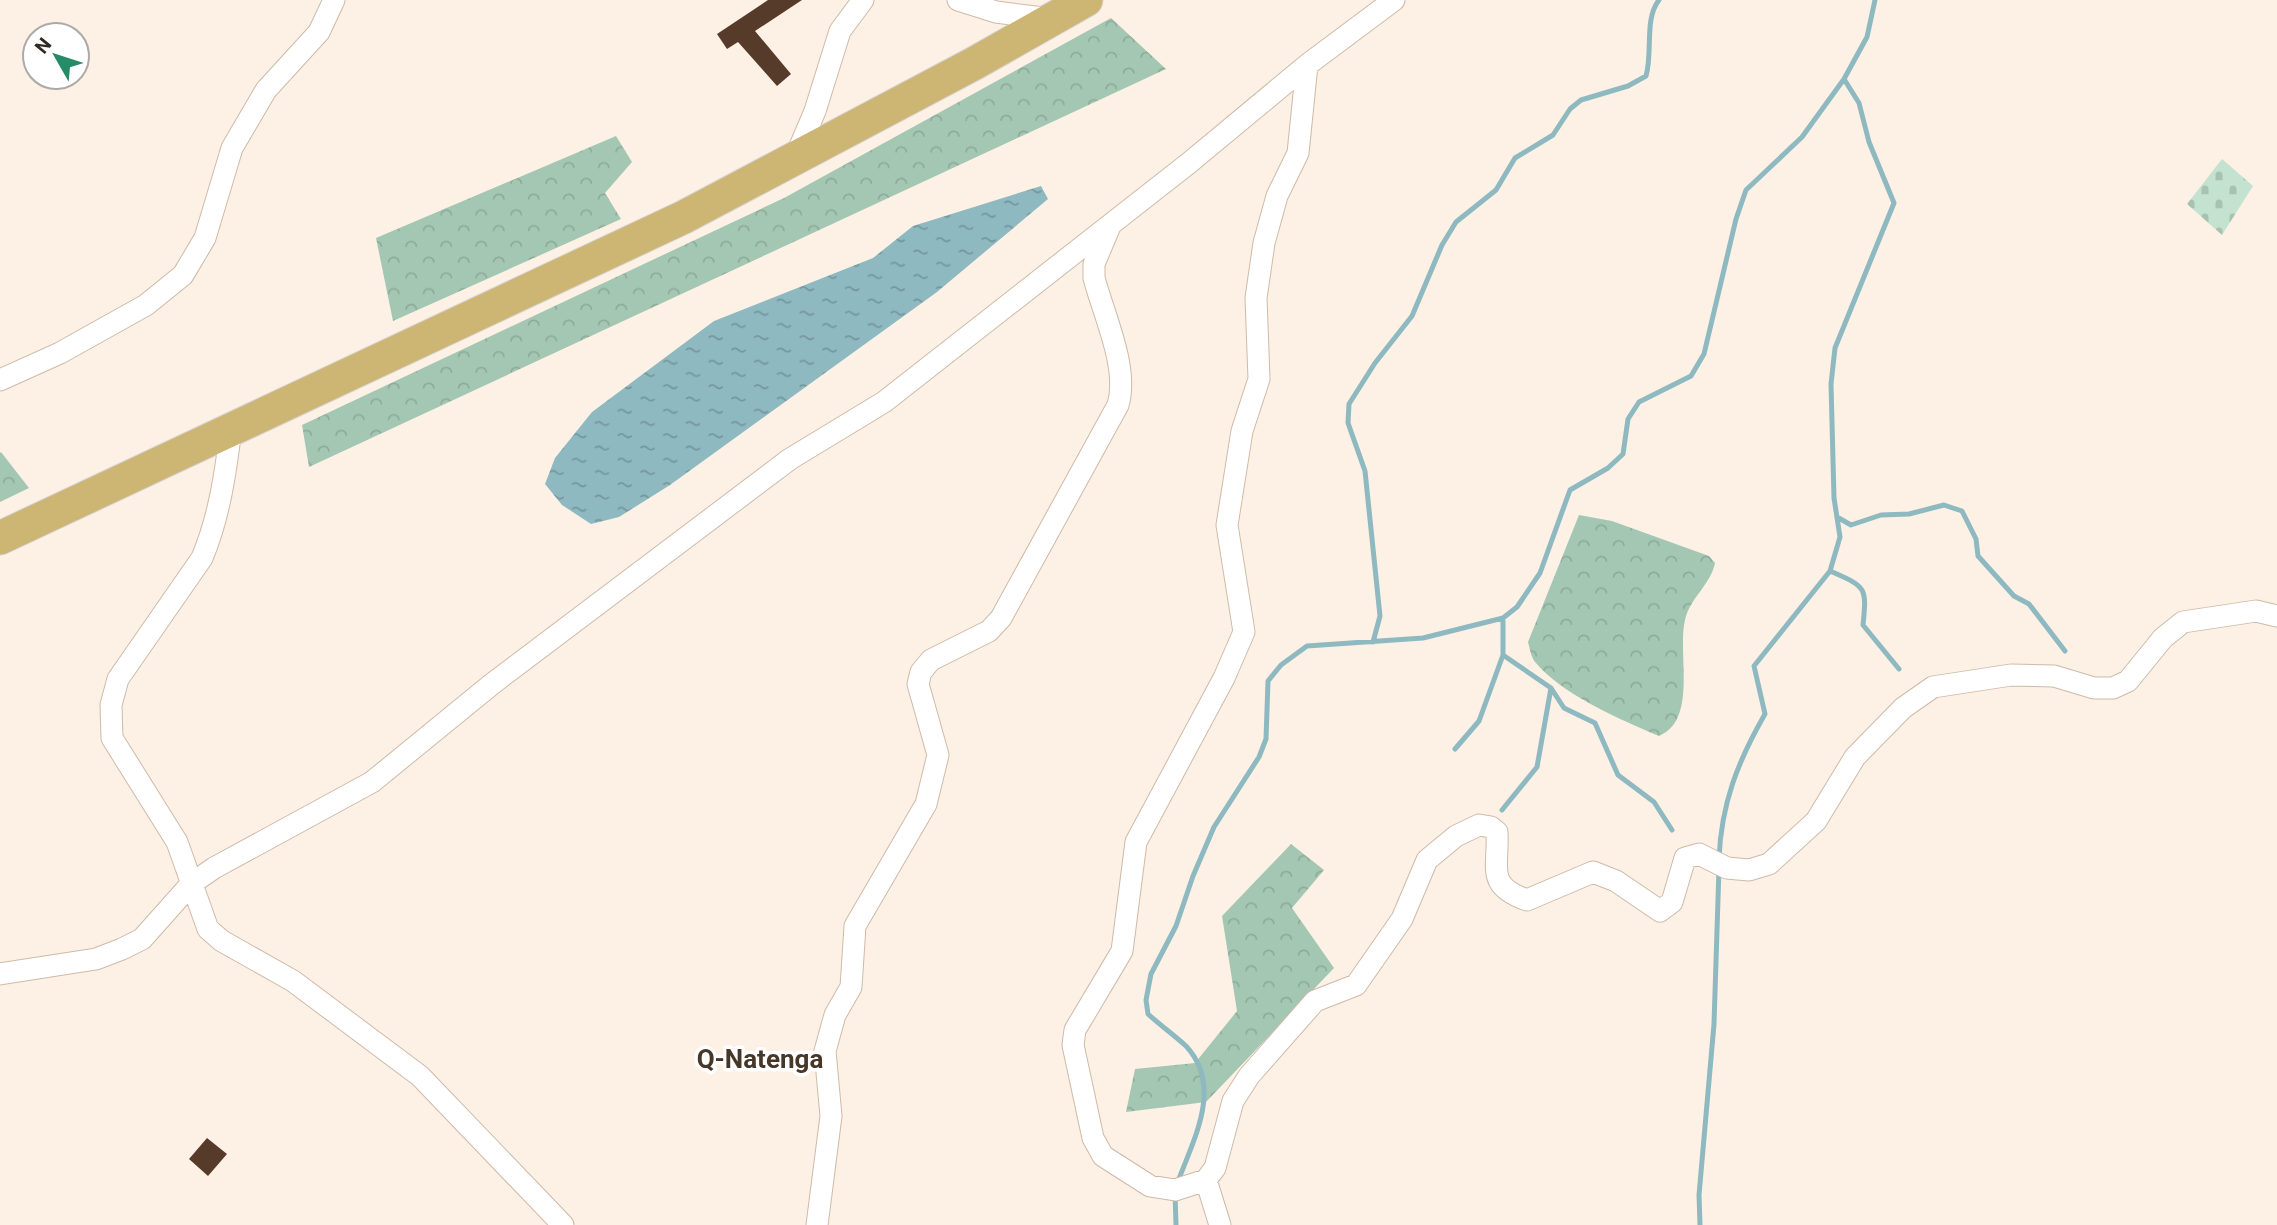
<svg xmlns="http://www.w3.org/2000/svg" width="2277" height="1225" font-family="Roboto,sans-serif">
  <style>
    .forest { fill: url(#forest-crowns) }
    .cemetery { fill: url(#cemetery-stones) }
    .water { fill: url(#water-ripples) }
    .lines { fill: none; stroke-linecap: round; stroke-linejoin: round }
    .stream { stroke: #8eb9c1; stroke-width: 5 }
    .building { fill: #563b2a }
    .street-casing { stroke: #cebaa8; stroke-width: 23 }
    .primary-casing { stroke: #d6d4d3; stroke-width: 35 }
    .street { stroke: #fff; stroke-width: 21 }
    .primary { stroke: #cdb574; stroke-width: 33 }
    .labels { text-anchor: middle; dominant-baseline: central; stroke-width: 7; stroke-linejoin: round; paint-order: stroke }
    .quarter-label { font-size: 26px; font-weight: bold; fill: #473728; stroke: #fff }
  </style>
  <defs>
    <pattern id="forest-crowns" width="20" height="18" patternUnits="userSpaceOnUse" patternTransform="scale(1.75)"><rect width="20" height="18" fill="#a4c7b3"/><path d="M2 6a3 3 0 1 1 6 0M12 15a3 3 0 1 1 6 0" fill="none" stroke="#8eab9a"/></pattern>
    <pattern id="cemetery-stones" width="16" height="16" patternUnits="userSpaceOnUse" patternTransform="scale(1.75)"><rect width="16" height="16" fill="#c3e2d0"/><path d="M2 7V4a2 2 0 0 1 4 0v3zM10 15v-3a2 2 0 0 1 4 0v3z" fill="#a8c2b2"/></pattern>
    <pattern id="water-ripples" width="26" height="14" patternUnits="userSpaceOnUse" patternTransform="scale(1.75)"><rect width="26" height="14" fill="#8eb9c1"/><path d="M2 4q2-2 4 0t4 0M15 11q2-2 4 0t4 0" fill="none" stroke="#75969c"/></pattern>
  </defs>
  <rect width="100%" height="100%" fill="#fdf1e5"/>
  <path class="forest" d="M1111,18L1166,69L309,467L302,425L784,198Z
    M616,136L632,162L605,193L621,219L393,321L376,238Z
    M1,452L29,488L0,502V453Z
    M1579,515L1612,521L1709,556L1715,563C1711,584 1690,598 1685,620C1677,654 1698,720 1659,736C1621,720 1563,695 1536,663C1531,658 1530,649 1528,642Z
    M1291,844L1324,870L1292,908L1334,968L1206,1102L1126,1112L1135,1069L1195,1063L1237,1011L1222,916Z"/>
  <path class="cemetery" d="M2222,159L2253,186L2222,235L2187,204Z"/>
  <path class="water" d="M1041,186L1048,199L937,292L670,485L619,517L591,524L562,505L545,484L555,458L592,412L714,321L873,258L913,226Z"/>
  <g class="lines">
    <path class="stream" d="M1837,517L1851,525L1881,515L1909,514L1944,505L1962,511L1976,539L1978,556L2014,596L2029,604L2065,651
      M1830,571C1866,587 1867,586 1863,625L1899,669
      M1503,618V655L1551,688L1564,708L1595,723L1618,775L1654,802L1672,830
      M1373,642L1380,616L1365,471L1348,423L1349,404L1375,363L1412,316L1442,245L1456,222L1496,190L1515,158L1553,135L1570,109L1581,100L1628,86L1646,76C1653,52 1644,19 1659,0
      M1455,749L1479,721L1503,655
      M1502,810L1537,767L1551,688
      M1719,859C1721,804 1738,761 1765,714L1754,666L1830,571L1840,537L1834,498L1831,384L1835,348L1894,203L1869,142L1859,103L1844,79
      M1177,1184C1193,1140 1224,1087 1186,1046C1174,1035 1160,1025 1148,1014L1146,1000L1151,974L1176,926L1193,876L1214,827L1259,757L1266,739L1268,681L1281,665L1307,646L1423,638L1503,618L1517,607L1540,573L1570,490L1608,468L1623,454L1628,419L1639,402L1691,376L1704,354L1736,219L1746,190L1802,137L1844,79L1867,37L1875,0
      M1175,1193L1176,1225
      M1700,1225L1699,1195L1714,1024L1719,868"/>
  </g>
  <path class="building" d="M768,0H802L755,31L791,74L777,86L738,42L727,49L717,34Z
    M207,1138L227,1154L208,1176L189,1159Z"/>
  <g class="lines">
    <g class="street-casing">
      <path id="street" d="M958,0L996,12L1051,19
        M1307,65L1298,153L1277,196L1264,243L1256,298L1259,379L1242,431L1227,525L1244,632L1224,678L1136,842L1122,951L1075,1030L1073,1045L1093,1138L1103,1156L1150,1186L1175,1190L1206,1180L1215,1168L1233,1101L1249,1076L1315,1001L1356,985L1402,919L1427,860L1456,836L1479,825L1491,827L1497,832C1499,868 1485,885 1527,900L1593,872L1616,881L1660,911L1672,902L1685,858L1699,854L1727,868L1749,870L1769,864L1816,821L1855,757L1903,708L1933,687L2011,675L2054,676L2094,688H2113L2128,681L2163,638L2183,622L2256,611L2277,616
        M795,158L815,111L840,31L863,0
        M0,380L60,353L146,305L183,275L205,238L232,148L266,90L319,32L334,0
        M231,428C226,471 219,518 202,558L118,679L111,705L112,738L177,842L208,929L222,941L293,981L420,1076L563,1225
        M0,974L96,959L122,949L142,939L191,884L214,868L372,782L492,684L790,459L884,402L1189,163L1307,65L1394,0
        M1206,1180L1220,1225
        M817,1225L831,1116L825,1051L835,1015L851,987L855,926L926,804L938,755L918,684L921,672L931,660L989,631L1001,618L1118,405C1129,368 1104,316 1094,278V264L1110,226"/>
    </g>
    <g class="primary-casing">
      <path id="primary" d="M0,538L684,217L975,63L1086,0"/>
    </g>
    <use href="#street" class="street"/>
    <use href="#primary" class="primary"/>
  </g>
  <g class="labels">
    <g class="quarter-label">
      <text x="760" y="1059">Q-Natenga</text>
    </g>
  </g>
  <g transform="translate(56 56) rotate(309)"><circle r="33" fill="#ffffff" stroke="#ada9a7" stroke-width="2"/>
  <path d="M0-5L12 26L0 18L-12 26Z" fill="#258c68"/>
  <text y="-10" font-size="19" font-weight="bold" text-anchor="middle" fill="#312922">N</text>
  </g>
</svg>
